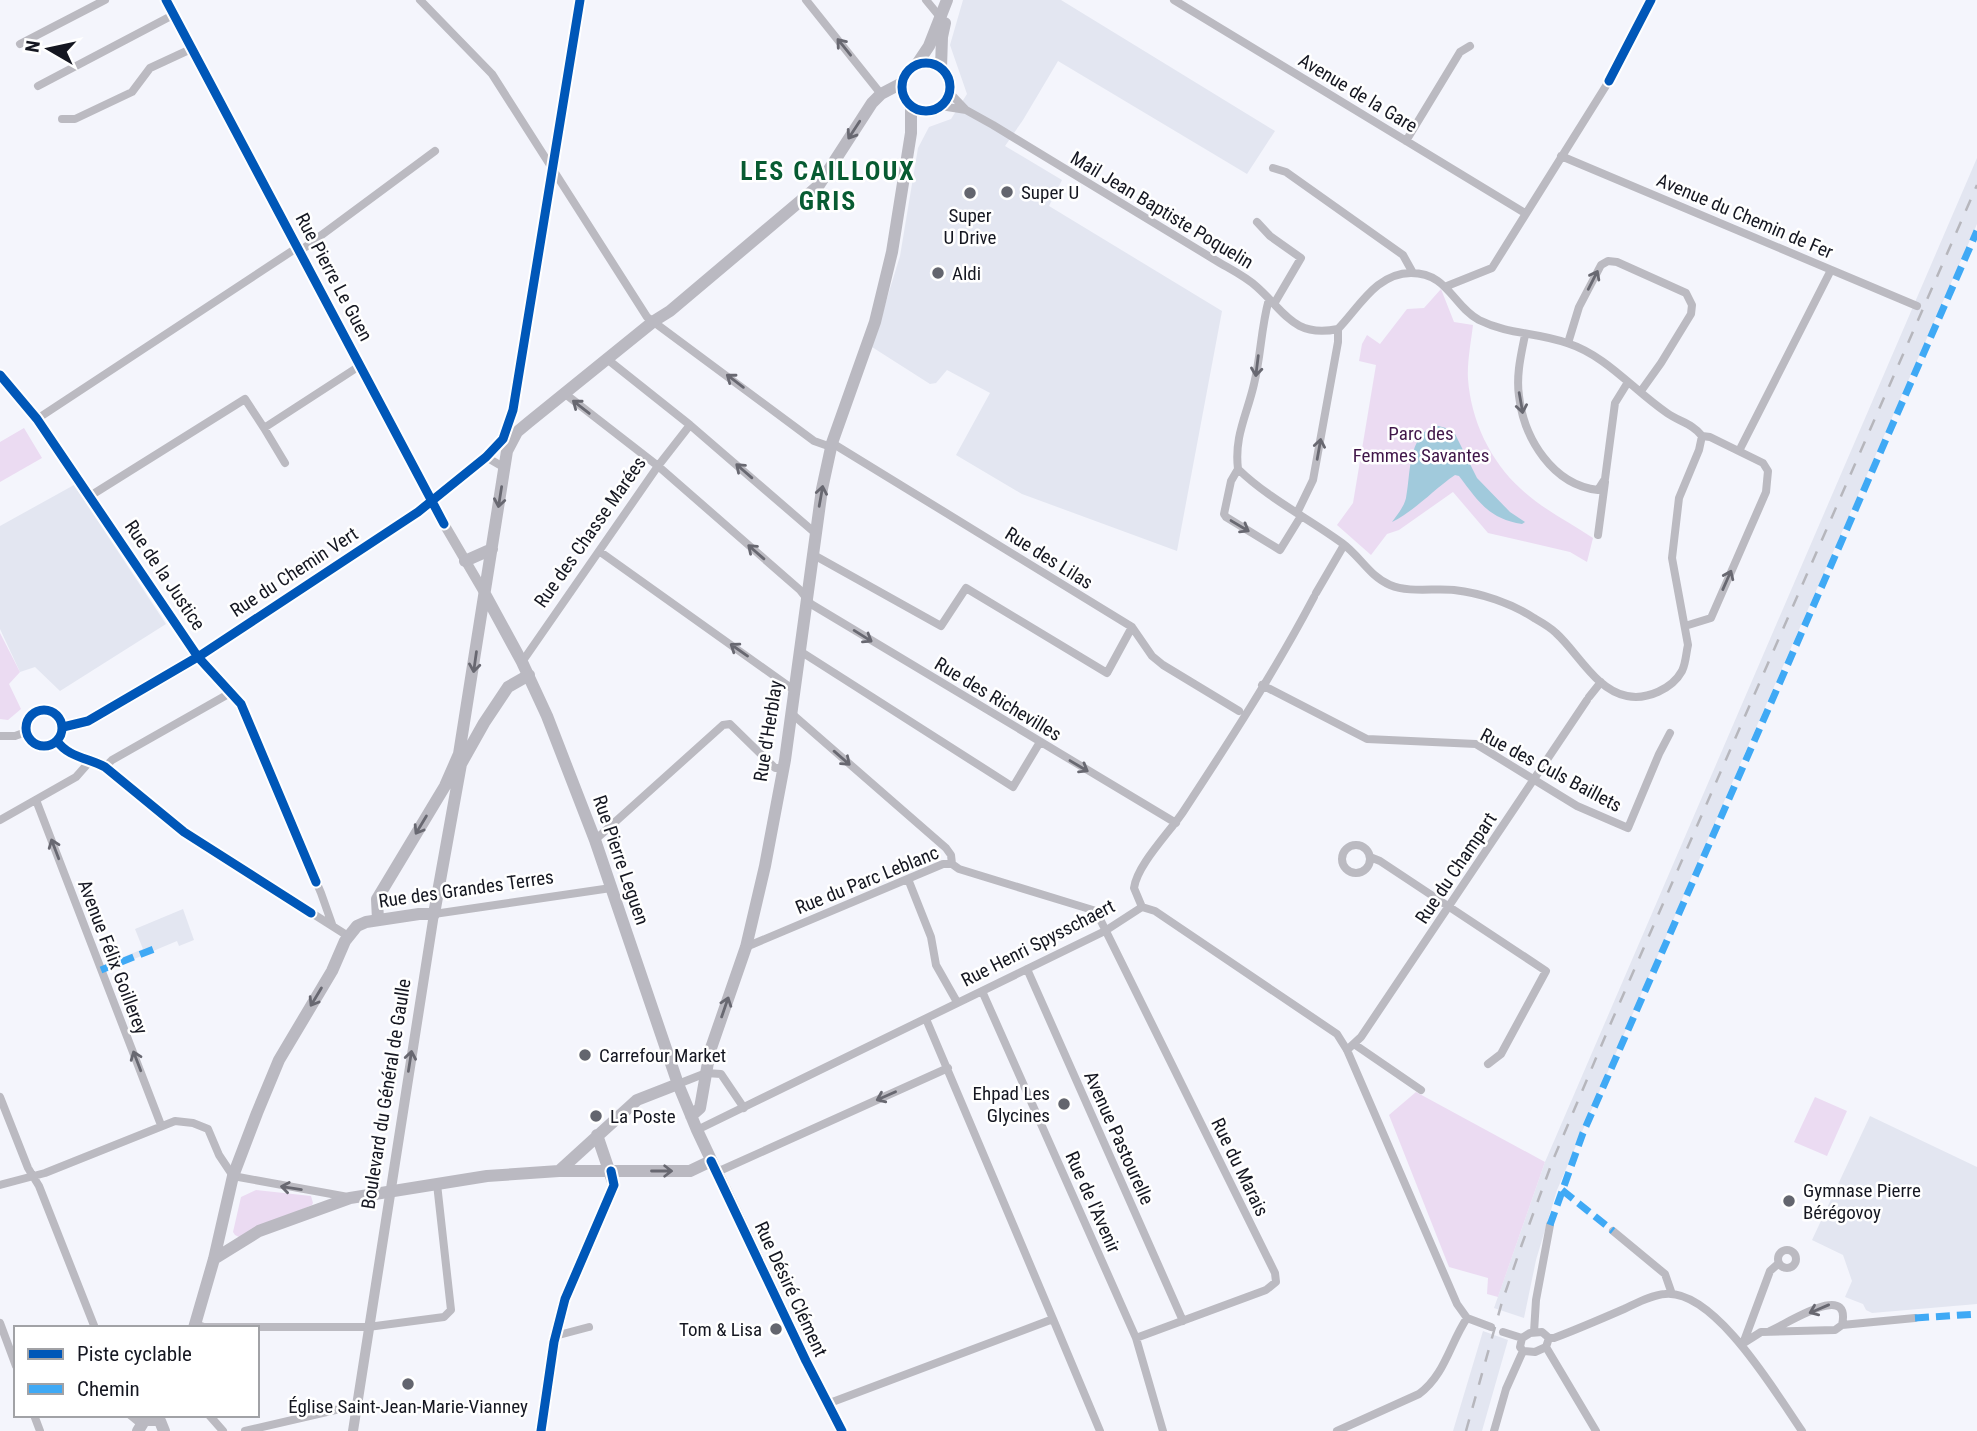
<svg xmlns="http://www.w3.org/2000/svg" width="1977" height="1431" font-family="'Roboto Condensed',sans-serif">
  <style>
    .built { fill: #e3e6f1 }
    .green { fill: #ebdbf2 }
    .water { fill: #a1cadc }
    .lines { fill: none; stroke-linecap: round; stroke-linejoin: round }
    .minor { stroke: #bbbac1; stroke-width: 8 }
    .tertiary { stroke: #bbbac1; stroke-width: 10 }
    .secondary { stroke: #bab9c1; stroke-width: 12 }
    .rail { stroke: #b6b6bc; stroke-width: 2.5; stroke-dasharray: 12 12; stroke-linecap: butt }
    .quiet { stroke: #3fa9f5; stroke-width: 7; stroke-dasharray: 14 7; stroke-linecap: butt }
    .cycleway-casing { stroke: #fff; stroke-width: 13 }
    .cycleway { stroke: #0057b8; stroke-width: 9 }
    .oneway { stroke: #686871 }
    .poi-dot { fill: #63656e; stroke: #fff; stroke-width: 2.5 }
    .labels { text-anchor: middle; dominant-baseline: central; stroke-width: 5; stroke-linejoin: round; paint-order: stroke }
    .street-label { font-size: 19px; fill: #151721; stroke: #fff }
    .poi-label { font-size: 19px; fill: #151721; stroke: #fff; text-anchor: start }
    .park-label { font-size: 19px; fill: #401649; stroke: #fff }
    .district-label { font-size: 26px; font-weight: bold; letter-spacing: 2px; fill: #075b32; stroke: #fff }
  </style>
  <rect width="100%" height="100%" fill="#f4f5fc"/>
  <path class="built" d="M963,0H1061L1275,131L1247,174L1058,61L1023,120L1005,146L1062,180L1049,206L1222,311L1177,551L1022,494L956,455L990,393L947,370L936,383L930,384L872,347L900,256L918,148L929,127L951,119L967,94L950,45Z
    M1977,158V224L1748,746L1557,1190L1536,1260L1524,1318L1494,1308L1545,1162Z
    M74,485L166,624L60,691L35,667L20,672L0,629V526Z
    M183,909L194,940L179,946L177,941L108,970L106,964L143,949L135,929Z
    M1870,1116L1977,1167V1304L1872,1313L1866,1310L1863,1304L1845,1297L1852,1281L1843,1255L1812,1240Z
    M1483,1331L1508,1340L1482,1431H1453Z"/>
  <path class="green" d="M1441,289L1454,322L1473,325C1471,342 1467,362 1468,379C1471,420 1490,461 1521,489C1541,508 1569,522 1593,538L1587,562L1570,552L1488,533L1453,492L1399,530L1387,534L1371,555L1337,525L1353,503L1376,365L1359,361L1362,344L1367,335L1380,344L1407,309L1424,308Z
    M24,428L42,458L0,482V442Z
    M0,633L20,672L9,684L21,709L8,720L0,719Z
    M1416,1092L1545,1162L1498,1297L1487,1294L1488,1278L1449,1267L1389,1115Z
    M1815,1097L1847,1111L1827,1156L1794,1142Z
    M256,1190L311,1196L313,1203L312,1205L239,1237L235,1235L233,1232L241,1197Z"/>
  <path class="water" d="M1435,425L1453,430L1477,478L1510,512L1525,522L1522,524C1489,519 1478,501 1459,476L1455,475C1433,490 1416,510 1392,522C1397,515 1404,507 1406,498C1411,474 1407,437 1435,425Z"/>
  <g class="lines">
    <path class="minor" d="M420,0L492,74L647,317L814,441L831,447
      M806,0L881,94
      M926,0L940,17
      M1174,0L1525,213
      M20,44L105,0
      M38,86L173,15
      M949,92L966,110
      M941,106L966,110L993,125L1220,263C1232,270 1246,277 1257,287C1285,312 1294,338 1338,329
      M62,119H75L132,92L150,68L191,49
      M1406,141L1460,52L1470,46
      M1561,156L1917,306
      M1273,168L1286,172L1403,255L1413,273
      M1257,222L1270,236L1301,258L1274,304
      M300,251L435,151
      M1447,286L1492,268L1609,81
      M1338,329C1360,306 1377,273 1411,273C1448,273 1452,305 1479,320C1509,335 1537,332 1567,343C1607,356 1633,390 1667,413C1680,422 1693,424 1702,436
      M1525,335C1521,355 1516,375 1519,396C1524,439 1553,485 1598,490L1605,479L1615,403L1628,382
      M1568,343L1579,307L1601,265L1608,261L1617,262L1686,293L1692,305L1691,314L1661,363L1641,391
      M607,359L690,425L814,532
      M0,375L37,419L198,657L241,704L321,893L332,924
      M564,393L658,466L800,590L811,604L1176,823
      M37,419L298,247
      M264,428L285,463
      M832,443L1132,627L1152,656L1163,665L1239,711
      M1739,451L1831,270
      M486,457L505,468
      M1238,469C1269,499 1308,518 1342,543C1360,556 1370,577 1390,585C1409,593 1434,588 1454,590C1481,593 1511,603 1534,618C1541,622 1550,627 1556,633C1578,653 1596,690 1627,696C1647,700 1672,689 1682,671C1686,663 1686,653 1688,645L1672,558L1679,498L1699,450L1702,436
      M1238,469C1234,436 1247,415 1254,384C1261,356 1261,327 1269,299
      M1238,469L1231,481L1224,514L1226,517L1280,550L1301,516
      M90,496L245,399L264,428L361,365
      M1297,513L1313,480L1338,342V329
      M1598,535L1605,482
      M599,551L794,690
      M812,554L941,626L966,588L1107,673L1132,627
      M1316,593L1344,545
      M1685,626L1711,618L1766,492L1768,471L1763,463L1710,437L1702,436
      M800,651L1013,787L1040,742
      M522,662L658,466L690,425
      M1262,685L1367,739L1476,744L1577,806L1628,828L1659,754L1670,733
      M1589,697L1601,682
      M26 728a18 18 0 1 1 36 0a18 18 0 1 1-36 0Z
      M791,713L946,848L951,855L952,864
      M63,727L88,721L201,655L418,512L486,457L503,439L513,410L580,0
      M0,736H15L26,732
      M57,741C68,757 88,758 105,767L184,832L348,936
      M105,767L112,760L232,692
      M36,800L161,1125
      M0,820L76,777L91,760
      M595,840L723,725L730,724L775,768H783
      M1342 859a14 14 0 1 1 28 0a14 14 0 1 1-28 0Z
      M1370,857L1380,861L1546,971L1501,1054L1488,1064
      M952,864L959,869L1096,911L1275,1273L1276,1282L1266,1290L1136,1338
      M908,879L931,937L936,965L957,1002
      M1142,907L1155,911L1337,1034L1347,1050L1457,1304L1467,1318L1491,1327
      M1142,907L1134,888C1137,865 1169,833 1183,812C1229,742 1275,671 1314,597
      M434,914L611,888
      M746,947L943,864H952
      M1027,969L1183,1321
      M982,991L1136,1338L1163,1431
      M1354,1044L1421,1090
      M1347,1050L1361,1037L1587,700
      M678,1084L706,1073L721,1074L744,1108
      M0,1097L28,1168L39,1186L95,1328
      M697,1130L1105,931L1142,907
      M717,1172L948,1068
      M0,1185L45,1173L175,1121L193,1123L208,1129L219,1155L233,1176L348,1197
      M1613,1231L1665,1274L1672,1294
      M1778 1259a9 9 0 1 1 18 0a9 9 0 1 1-18 0Z
      M1053,1319L1100,1431
      M0,1323L16,1366
      M195,1324L204,1327H368L444,1317L451,1310L437,1184
      M1842,1325L1915,1318
      M1503,1332L1522,1338
      M1534,1332L1536,1300L1550,1225
      M1542,1332L1549,1338L1546,1347L1535,1352L1523,1351L1520,1347L1522,1338L1530,1333Z
      M555,1336L589,1327
      M1549,1338H1554C1578,1329 1601,1319 1624,1309C1637,1303 1651,1295 1665,1294C1715,1289 1777,1395 1802,1431
      M1744,1341L1770,1271L1779,1263
      M1742,1344L1761,1332L1835,1330L1842,1325C1852,1280 1787,1324 1770,1331
      M1546,1347L1596,1431
      M827,1404L1053,1319L926,1019
      M34,1415L40,1431
      M130,1415L141,1424
      M209,1415L223,1431
      M245,1431L357,1405
      M1337,1431L1419,1394C1445,1375 1450,1343 1467,1318
      M1494,1431L1506,1389L1523,1351"/>
    <path class="tertiary" d="M166,0L444,524L485,594
      M353,1431L434,914"/>
    <path class="secondary" d="M902 87a24 24 0 1 1 48 0a24 24 0 1 1-48 0Z
      M917,64L929,46L947,0
      M941,68L942,37L945,23
      M465,561L492,549
      M485,594L522,662L547,716L595,840L678,1084L697,1130L806,1361L842,1431
      M378,920L377,899L445,786L459,754L507,451L517,432L529,422L654,321L670,311L811,192L819,185L872,103L881,94L902,83
      M691,1116L700,1108L710,1051L746,947L765,866L785,760L822,489L832,443L875,322L892,252L911,133V106
      M559,1171L637,1100L678,1084
      M214,1259L259,1231L350,1198L487,1176L559,1171H690L711,1161
      M194,1328L214,1259L233,1176L257,1113L279,1060L332,971L345,941L357,926L366,922L419,914H434L461,764L484,723L508,687L529,675
      M138,1431L144,1421L152,1419L160,1421L164,1431
      M541,1431L554,1342L565,1299L614,1185L597,1135"/>
    <path class="rail" d="M1466,1431L1502,1302L1522,1244L1553,1160L1610,1025L1977,185"/>
    <path class="quiet" d="M101,970L154,949
      M1562,1190L1613,1231
      M1550,1225L1583,1133L1977,231
      M1915,1318L1977,1314"/>
    <g class="cycleway-casing">
      <path id="cycleway" d="M166,0L444,524
        M902 87a24 24 0 1 1 48 0a24 24 0 1 1-48 0Z
        M1609,81L1651,0
        M0,375L37,419L198,657L241,704L316,882
        M26 728a18 18 0 1 1 36 0a18 18 0 1 1-36 0Z
        M63,727L88,721L201,655L418,512L486,457L503,439L513,410L580,0
        M57,741C68,757 88,758 105,767L184,832L311,913
        M711,1161L806,1361L842,1431
        M541,1431L554,1342L565,1299L614,1185L611,1171"/>
    </g>
    <use href="#cycleway" class="cycleway"/>
  </g>
  <defs><path id="oneway-shaft" d="M-6 0H5M1.5-3L5.5 0L1.5 3" fill="none" stroke-width="1.6" stroke-linecap="round" stroke-linejoin="round" transform="scale(1.75)"/></defs>
  <g class="oneway">
    <use href="#oneway-shaft" transform="translate(844 47) rotate(-129)"/>
    <use href="#oneway-shaft" transform="translate(854 130) rotate(123)"/>
    <use href="#oneway-shaft" transform="translate(1593 280) rotate(-63)"/>
    <use href="#oneway-shaft" transform="translate(1257 366) rotate(97)"/>
    <use href="#oneway-shaft" transform="translate(735 381) rotate(-143)"/>
    <use href="#oneway-shaft" transform="translate(1521 403) rotate(80)"/>
    <use href="#oneway-shaft" transform="translate(581 407) rotate(-142)"/>
    <use href="#oneway-shaft" transform="translate(1319 449) rotate(-80)"/>
    <use href="#oneway-shaft" transform="translate(744 471) rotate(-139)"/>
    <use href="#oneway-shaft" transform="translate(821 496) rotate(-80)"/>
    <use href="#oneway-shaft" transform="translate(500 497) rotate(99)"/>
    <use href="#oneway-shaft" transform="translate(1240 526) rotate(31)"/>
    <use href="#oneway-shaft" transform="translate(756 552) rotate(-139)"/>
    <use href="#oneway-shaft" transform="translate(1727 580) rotate(-66)"/>
    <use href="#oneway-shaft" transform="translate(863 636) rotate(32)"/>
    <use href="#oneway-shaft" transform="translate(739 650) rotate(-145)"/>
    <use href="#oneway-shaft" transform="translate(475 662) rotate(98)"/>
    <use href="#oneway-shaft" transform="translate(842 758) rotate(41)"/>
    <use href="#oneway-shaft" transform="translate(1079 766) rotate(31)"/>
    <use href="#oneway-shaft" transform="translate(421 825) rotate(121)"/>
    <use href="#oneway-shaft" transform="translate(55 849) rotate(-111)"/>
    <use href="#oneway-shaft" transform="translate(316 997) rotate(121)"/>
    <use href="#oneway-shaft" transform="translate(725 1007) rotate(-71)"/>
    <use href="#oneway-shaft" transform="translate(137 1061) rotate(-111)"/>
    <use href="#oneway-shaft" transform="translate(410 1061) rotate(-81)"/>
    <use href="#oneway-shaft" transform="translate(886 1096) rotate(156)"/>
    <use href="#oneway-shaft" transform="translate(662 1171)"/>
    <use href="#oneway-shaft" transform="translate(291 1188) rotate(-171)"/>
    <use href="#oneway-shaft" transform="translate(1819 1309) rotate(157)"/>
  </g>
  <g class="poi-dot">
    <circle cx="1007" cy="192" r="7"/>
    <circle cx="970" cy="193" r="7"/>
    <circle cx="938" cy="273" r="7"/>
    <circle cx="585" cy="1055" r="7"/>
    <circle cx="1064" cy="1104" r="7"/>
    <circle cx="596" cy="1116" r="7"/>
    <circle cx="1789" cy="1201" r="7"/>
    <circle cx="776" cy="1329" r="7"/>
    <circle cx="408" cy="1384" r="7"/>
  </g>
  <g class="labels">
    <g class="street-label">
      <text transform="translate(1358 93) rotate(31)">Avenue de la Gare</text>
      <text transform="translate(1162 210) rotate(31)">Mail Jean Baptiste Poquelin</text>
      <text transform="translate(1745 216) rotate(23)">Avenue du Chemin de Fer</text>
      <text transform="translate(334 277) rotate(62)">Rue Pierre Le Guen</text>
      <text transform="translate(590 532) rotate(-55)">Rue des Chasse Marées</text>
      <text transform="translate(1049 558) rotate(32)">Rue des Lilas</text>
      <text transform="translate(294 572) rotate(-33)">Rue du Chemin Vert</text>
      <text transform="translate(165 575) rotate(56)">Rue de la Justice</text>
      <text transform="translate(998 699) rotate(31)">Rue des Richevilles</text>
      <text transform="translate(768 731) rotate(-81)">Rue d'Herblay</text>
      <text transform="translate(1551 770) rotate(28)">Rue des Culs Baillets</text>
      <text transform="translate(621 860) rotate(71)">Rue Pierre Leguen</text>
      <text transform="translate(1456 868) rotate(-56)">Rue du Champart</text>
      <text transform="translate(867 880) rotate(-22)">Rue du Parc Leblanc</text>
      <text transform="translate(466 889) rotate(-8)">Rue des Grandes Terres</text>
      <text transform="translate(1038 943) rotate(-27)">Rue Henri Spysschaert</text>
      <text transform="translate(113 957) rotate(69)">Avenue Félix Goillerey</text>
      <text transform="translate(386 1094) rotate(-81)">Boulevard du Général de Gaulle</text>
      <text transform="translate(1119 1138) rotate(66)">Avenue Pastourelle</text>
      <text transform="translate(1240 1167) rotate(64)">Rue du Marais</text>
      <text transform="translate(1093 1202) rotate(66)">Rue de l'Avenir</text>
      <text transform="translate(791 1289) rotate(65)">Rue Désiré Clément</text>
    </g>
    <g class="poi-label">
      <text x="1021" y="192">Super U</text>
      <text x="970" y="215" text-anchor="middle">Super<tspan x="970" dy="22">U Drive</tspan></text>
      <text x="952" y="273">Aldi</text>
      <text x="599" y="1055">Carrefour Market</text>
      <text x="1050" y="1093" text-anchor="end">Ehpad Les<tspan x="1050" dy="22">Glycines</tspan></text>
      <text x="610" y="1116">La Poste</text>
      <text x="1803" y="1190">Gymnase Pierre<tspan x="1803" dy="22">Bérégovoy</tspan></text>
      <text x="762" y="1329" text-anchor="end">Tom &amp; Lisa</text>
      <text x="408" y="1406" text-anchor="middle">Église Saint-Jean-Marie-Vianney</text>
    </g>
    <g class="park-label">
      <text x="1421" y="433">Parc des<tspan x="1421" dy="22">Femmes Savantes</tspan></text>
    </g>
    <g class="district-label">
      <text x="828" y="171">LES CAILLOUX<tspan x="828" dy="30">GRIS</tspan></text>
    </g>
  </g>
  <rect x="14" y="1326" width="245" height="91" fill="#ffffff" stroke="#a1a2a6" stroke-width="2"/>
  <rect x="28" y="1349" width="35" height="10" fill="#0057b8" stroke="#a1a2a6" stroke-width="2"/>
  <text x="77" y="1361" font-size="21" fill="#151721">Piste cyclable</text>
  <rect x="28" y="1384" width="35" height="10" fill="#3fa9f5" stroke="#a1a2a6" stroke-width="2"/>
  <text x="77" y="1396" font-size="21" fill="#151721">Chemin</text>
  <g transform="translate(49 49) rotate(279)" stroke="#ffffff" stroke-width="5" paint-order="stroke">
  <path d="M0-5L12 26L0 18L-12 26Z" fill="#151721"/>
  <text y="-10" font-size="19" font-weight="bold" text-anchor="middle" fill="#151721">N</text>
  </g>
</svg>
